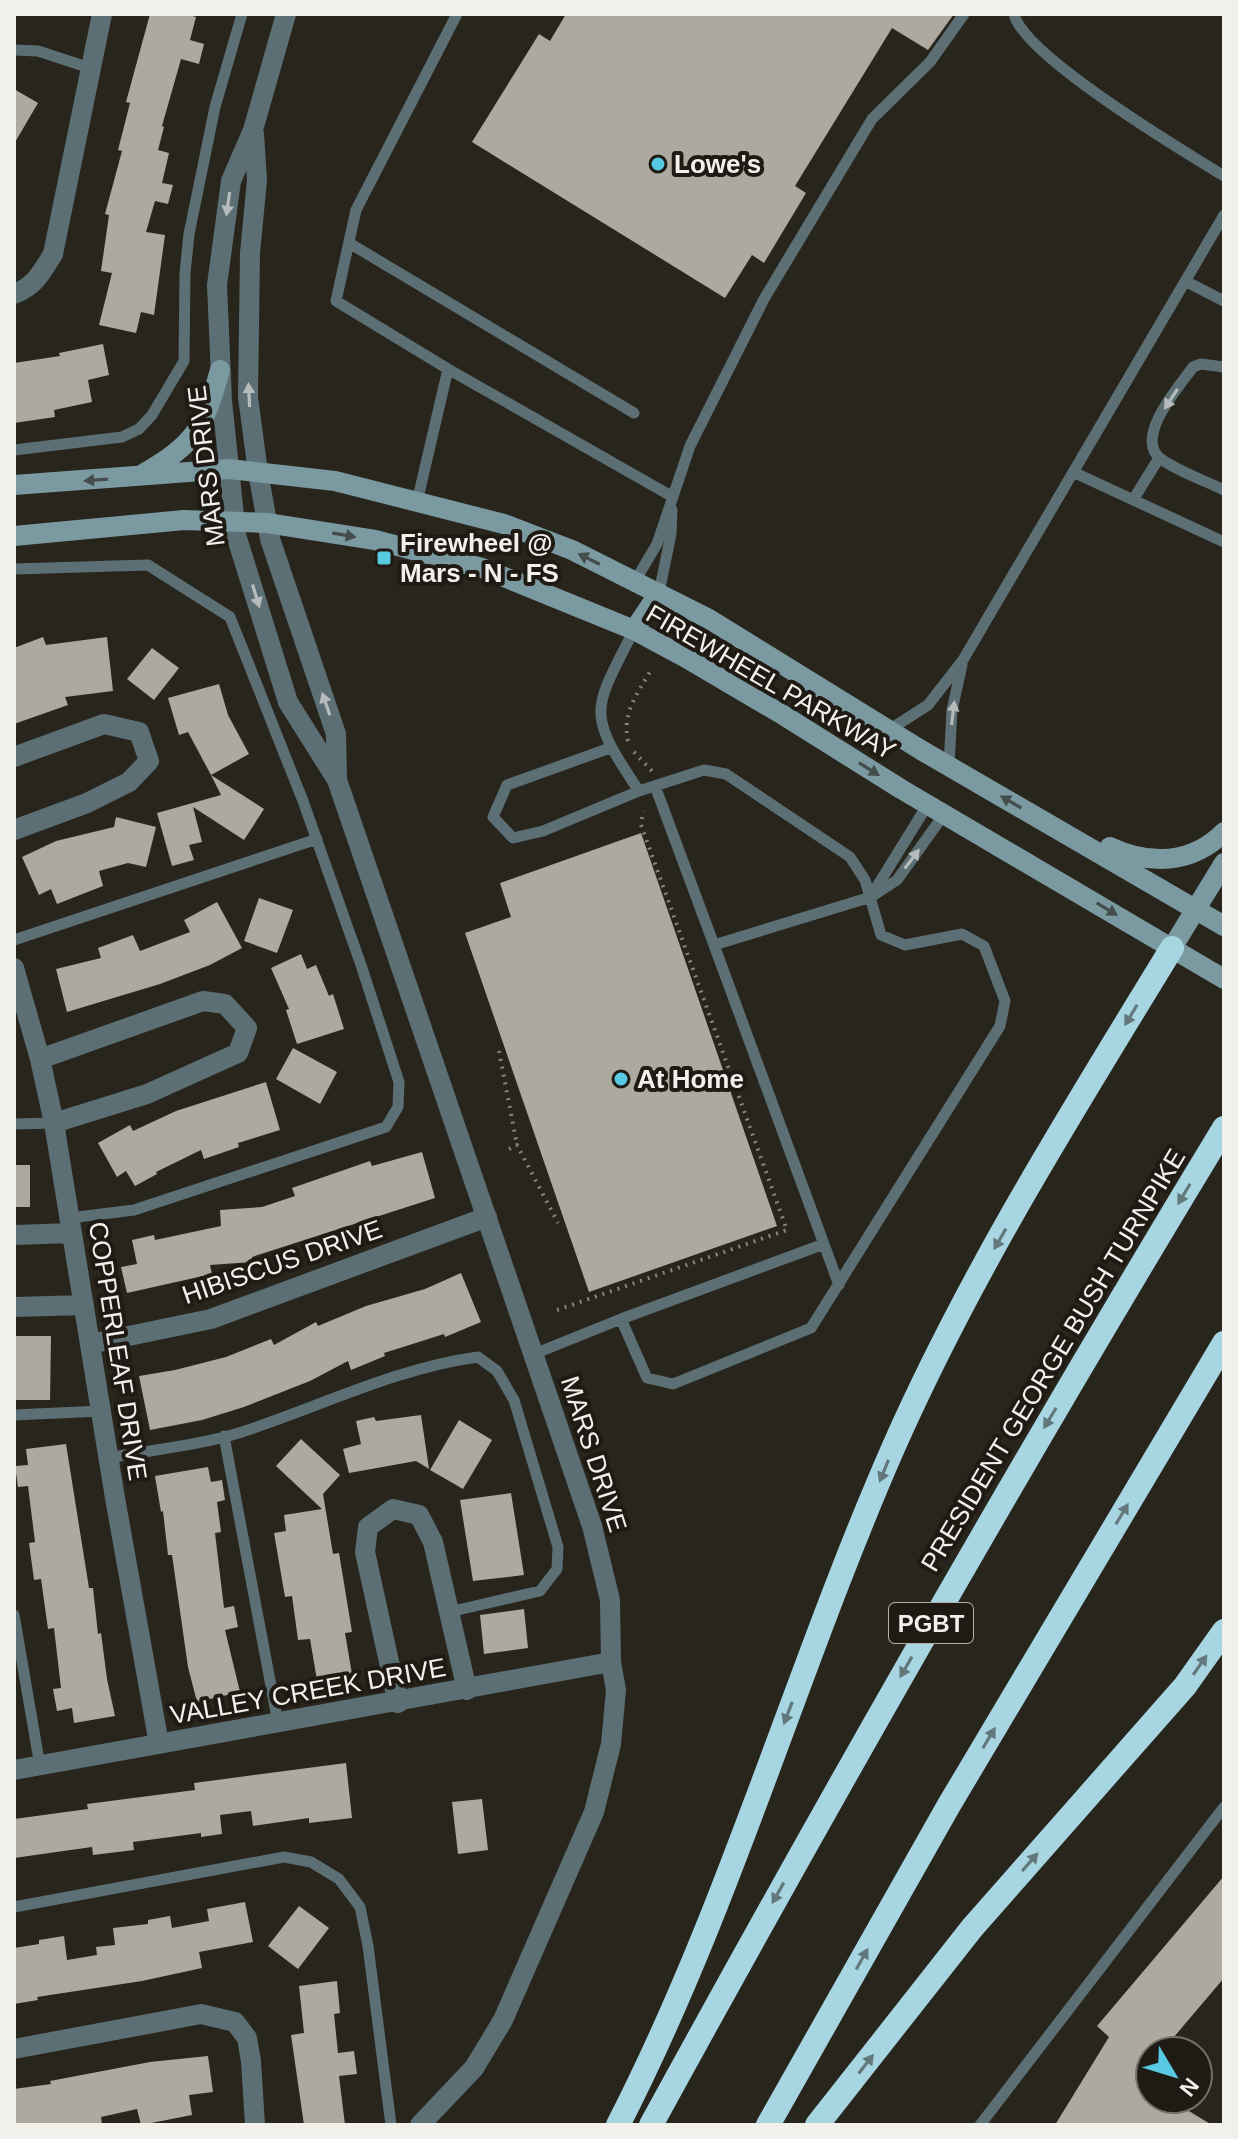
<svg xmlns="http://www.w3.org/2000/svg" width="1238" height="2139" font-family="Helvetica,sans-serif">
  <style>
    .building { fill: #ada99e }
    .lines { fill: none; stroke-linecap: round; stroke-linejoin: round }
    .path { stroke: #86847d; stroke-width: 4; stroke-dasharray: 2 6; stroke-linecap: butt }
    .service { stroke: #5c6f74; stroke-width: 11 }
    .minor { stroke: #5c6f74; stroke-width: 20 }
    .tertiary { stroke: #5c6f74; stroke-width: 20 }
    .secondary { stroke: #7b99a0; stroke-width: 20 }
    .motorway { stroke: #a7d6e2; stroke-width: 24 }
    .oneway { fill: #b6bcbb }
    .oneway2 { fill: #444d4c }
    .oneway3 { fill: #63787b }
    .poi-dot { fill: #57c9e2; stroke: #1f1b14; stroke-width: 3 }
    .labels { text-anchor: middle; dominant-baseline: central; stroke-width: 8; stroke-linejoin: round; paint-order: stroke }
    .shield { fill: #1f1b14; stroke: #b3b0aa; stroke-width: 2 }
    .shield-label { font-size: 24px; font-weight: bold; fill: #f2f0ea }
    .poi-label { font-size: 26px; font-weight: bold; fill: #f2f0ea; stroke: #1f1b14; text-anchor: start }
    .street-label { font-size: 26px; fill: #f2f0ea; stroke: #1f1b14 }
  </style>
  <rect width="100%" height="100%" fill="#28251d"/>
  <path class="building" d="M150,14H185L196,17L190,40L204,44L199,64L181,59L162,126L164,127L158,150L169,153L162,183L173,185L168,204L155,201L146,232L165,235L154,315L141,312L136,333L99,325L112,273L101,271L109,215L105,214L122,151L118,150L130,103L126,102Z
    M566,14H954L928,50L892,28L795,186L806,193L764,263L752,255L725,298L472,142L539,34L550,41Z
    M14,89L38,103L14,144Z
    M103,344L109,375L88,380L92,402L54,410L55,417L14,423V363L60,356L59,353Z
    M43,637L46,645L107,637L113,691L65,697L68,705L14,724V648Z
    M152,648L179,668L154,700L127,679Z
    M219,684L228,715L249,754L211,775L188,732L179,735L168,698Z
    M211,775L264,809L244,840L193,807L202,842L189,845L194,860L172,866L157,813L221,795Z
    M116,817L156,827L146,867L128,863L99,871L103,886L57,904L51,889L39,895L22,857L56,841L114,827Z
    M641,833L777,1226L589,1292L465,933L511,917L500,883Z
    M259,898L293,910L277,953L244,941Z
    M217,902L242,948L210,965L160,984L67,1012L56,969L101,958L98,948L133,935L140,951L190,932L184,920Z
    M301,954L307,969L316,965L329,996L333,994L344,1029L297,1044L286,1010L289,1009L271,968Z
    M293,1048L337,1072L320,1104L276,1079Z
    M266,1082L280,1130L238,1143L239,1147L204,1159L201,1150L156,1172L157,1174L135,1186L126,1171L117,1177L98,1143L130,1125L133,1131L176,1111Z
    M422,1152L435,1198L252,1257V1262L210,1265L212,1274L127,1293L121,1267L137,1264L132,1240L154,1235L155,1240L221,1226L220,1210L262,1207L295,1196L292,1188L370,1161L372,1166Z
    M14,1165H30V1207H14Z
    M461,1273L481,1322L445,1337L444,1334L384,1353L385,1356L351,1370L348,1361L310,1381L244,1407L202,1420L150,1430L139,1376L175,1370L226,1357L271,1339L274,1345L316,1322L318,1326L366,1306L425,1289Z
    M14,1336H51L50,1400H14Z
    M421,1415L429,1469L416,1461L349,1473L343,1449L361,1444L356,1421L374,1417L376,1421Z
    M459,1420L492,1440L463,1489L430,1470Z
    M301,1439L340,1475L323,1494L333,1554L339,1553L352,1632L345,1633L353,1680L318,1686L310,1639L298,1640L292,1596L285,1597L274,1533L286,1531L284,1515L322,1509L276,1466Z
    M66,1444L89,1588H93L98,1634L101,1633L107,1679L115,1716L74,1723L72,1708L57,1711L53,1689L61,1688L54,1628L48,1629L41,1579L34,1580L29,1543L35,1542L28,1486L18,1487L15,1466L28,1465L26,1449Z
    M208,1467L211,1482L222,1480L225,1500L217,1502L221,1532L215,1533L224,1608L234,1606L238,1627L225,1630L240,1692L197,1702L188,1667L172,1555H168L163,1511L161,1512L155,1476Z
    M511,1493L524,1575L473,1581L460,1500Z
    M524,1609L528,1648L484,1654L480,1615Z
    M346,1763L352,1818L309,1823V1818L253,1826L251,1811L220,1815L222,1834L201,1837V1833L133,1842L134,1850L93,1855L92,1847L14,1858V1819L88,1809L87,1804L195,1790L194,1783Z
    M482,1799L488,1850L458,1854L452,1802Z
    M1224,1876V1978L1162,2051H1150V2065L1138,2080L1150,2087V2099H1169L1212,2125H1055L1109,2037L1097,2026Z
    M245,1902L253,1942L199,1952L202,1968L142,1981L37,1997L38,2000L14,2004V1948L39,1944V1940L64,1936L67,1960L97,1955L96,1947L115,1945L113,1928L148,1924V1920L170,1916L172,1928L209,1921L207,1909Z
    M299,1906L329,1928L298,1969L268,1946Z
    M337,1981L340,2013L334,2014L338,2053L354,2051L357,2074L339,2076L345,2125H304L291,2035L304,2033L299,1986Z
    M208,2056L213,2092L189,2095L192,2115L141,2125L137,2109L101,2117L102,2125H14V2089L51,2084L50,2081L150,2062Z"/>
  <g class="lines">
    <path class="path" d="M628,741C622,713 637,694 651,670
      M634,752L653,772
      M499,1051L517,1145
      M509,1149L517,1145L558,1223
      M557,1310L787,1230L641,825L643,811"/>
    <path class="service" d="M1014,14C1023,55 1183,151 1224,176
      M14,50L38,51L90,68
      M349,243L634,413
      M1185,281L1224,301
      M1224,367L1201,364L1193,367C1179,387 1133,438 1161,459C1179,472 1204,480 1224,490
      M448,369L673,497
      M14,450L122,437L139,429L152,415L184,361L185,273L189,234L215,107L242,14
      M1073,472L1224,542
      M1133,500L1159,458
      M417,502L448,369L336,301L356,210L457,14
      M14,569L148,565L230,617L303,801L361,965L399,1082L398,1107L386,1127L134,1210L70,1218
      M635,581L657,544L690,446L764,299L872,119L930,62L964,14
      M659,593L671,534L672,510
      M889,730L928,705L963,660L1224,215
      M610,748L507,785L493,817L513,838L543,831L639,791
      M949,766L952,710L962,665
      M655,786L714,945L871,897L897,880L945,813
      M873,893L928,804
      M14,940L317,839
      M714,945L839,1285
      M14,1124L54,1123
      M621,1319L824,1244
      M534,1354L621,1319L647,1378L673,1384L811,1328L1000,1026L1005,1001L984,946L962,934L905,945L881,935L865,880L850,857L726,774L704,770L639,791C586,712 592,712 634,630
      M14,1415L101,1411
      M224,1436L278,1723
      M108,1458C151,1450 201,1445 242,1432C319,1407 396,1368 478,1357L497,1371L514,1400L558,1547L557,1569L540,1591L449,1612
      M14,1615L40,1766
      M14,1907L284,1857L311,1862L339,1879L360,1907L368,1946L391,2125
      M980,2125L1224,1807"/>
    <path class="minor" d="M14,294C35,286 42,272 53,254L102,14
      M14,757L104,724L139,732L149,761L129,782L87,803L14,830
      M14,968L40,1059L54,1123L115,1498L159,1744
      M40,1059L203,1001L225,1004L247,1028L238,1053L147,1094L54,1123
      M14,1235L72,1233
      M14,1307L84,1305
      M90,1344L211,1319L487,1217
      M398,1703L365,1552L368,1527L393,1509L419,1515L433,1542L467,1690
      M14,2049L201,2014L235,2022L247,2038L251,2061L255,2125"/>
    <path class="tertiary" d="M286,14L253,130L231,181L217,285L222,401L236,535L288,702L337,780L592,1526L610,1600L611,1662L616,1690L611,1744L594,1812L503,2020L474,2068L420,2125
      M254,134L257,180L250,253L248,397L258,472L270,539L336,734L337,777
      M14,1770L611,1662"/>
    <path class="secondary" d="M143,474C196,443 204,428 220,370
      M14,485L229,469L335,481L504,524L572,550L709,619L921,750L1224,926
      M14,536L184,520L267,523L375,540L482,568L634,630L686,658L783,715L901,789L1224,979
      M634,630L659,593
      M1110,847C1149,865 1191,865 1224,832
      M1172,948L1224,863"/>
    <path class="motorway" d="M618,2125C730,1907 796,1669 894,1446C971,1272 1073,1110 1172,948
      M651,2125C835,1789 1025,1456 1224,1128
      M768,2125L949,1805L1224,1343
      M817,2125L972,1928L1185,1686L1224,1631"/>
  </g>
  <defs><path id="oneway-solid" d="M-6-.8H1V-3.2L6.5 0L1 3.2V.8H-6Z" transform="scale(2)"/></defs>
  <g class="oneway">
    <use href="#oneway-solid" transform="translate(228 204) rotate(98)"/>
    <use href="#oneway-solid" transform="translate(249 395) rotate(-93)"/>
    <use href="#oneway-solid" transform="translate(1171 399) rotate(123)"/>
    <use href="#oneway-solid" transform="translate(256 596) rotate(73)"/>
    <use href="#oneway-solid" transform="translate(326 704) rotate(-109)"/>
    <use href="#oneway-solid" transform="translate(953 713) rotate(-83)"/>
    <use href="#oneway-solid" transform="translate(912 859) rotate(-53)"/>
  </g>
  <g class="oneway2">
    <use href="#oneway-solid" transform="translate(96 480) rotate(176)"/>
    <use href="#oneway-solid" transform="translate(344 535) rotate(10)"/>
    <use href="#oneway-solid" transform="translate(589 559) rotate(-154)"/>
    <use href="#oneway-solid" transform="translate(869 769) rotate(32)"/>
    <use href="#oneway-solid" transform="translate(1011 802) rotate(-150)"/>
    <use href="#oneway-solid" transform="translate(1107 909) rotate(31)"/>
  </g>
  <g class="oneway3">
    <use href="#oneway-solid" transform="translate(1131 1015) rotate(121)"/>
    <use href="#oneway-solid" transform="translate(1184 1194) rotate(121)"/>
    <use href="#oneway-solid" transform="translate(1000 1239) rotate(120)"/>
    <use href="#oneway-solid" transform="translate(1050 1418) rotate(121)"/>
    <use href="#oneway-solid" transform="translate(884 1471) rotate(112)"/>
    <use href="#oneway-solid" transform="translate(1122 1514) rotate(-59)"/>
    <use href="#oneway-solid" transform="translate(1200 1665) rotate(-55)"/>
    <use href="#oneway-solid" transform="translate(906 1667) rotate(120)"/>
    <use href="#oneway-solid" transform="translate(788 1713) rotate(111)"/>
    <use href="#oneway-solid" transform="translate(989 1738) rotate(-59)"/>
    <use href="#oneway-solid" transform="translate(1030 1862) rotate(-49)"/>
    <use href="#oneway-solid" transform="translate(778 1893) rotate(119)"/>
    <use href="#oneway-solid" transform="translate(862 1959) rotate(-61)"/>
    <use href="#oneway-solid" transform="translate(866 2064) rotate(-52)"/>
  </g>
  <g class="poi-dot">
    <circle cx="658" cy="164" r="8"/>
    <rect x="376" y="550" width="16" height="16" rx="4"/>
    <circle cx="621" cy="1079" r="8"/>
  </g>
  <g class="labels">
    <rect class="shield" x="889" y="1603" width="84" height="40" rx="6"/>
    <g class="shield-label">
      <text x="931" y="1623">PGBT</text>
    </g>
    <g class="poi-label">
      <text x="674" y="164">Lowe's</text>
      <text x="400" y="543">Firewheel @<tspan x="400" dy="30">Mars - N - FS</tspan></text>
      <text x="637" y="1079">At Home</text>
    </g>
    <g class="street-label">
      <text transform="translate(206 466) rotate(-97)">MARS DRIVE</text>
      <text transform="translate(771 682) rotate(30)">FIREWHEEL PARKWAY</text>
      <text transform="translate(282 1262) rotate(-19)">HIBISCUS DRIVE</text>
      <text transform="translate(118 1351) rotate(81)">COPPERLEAF DRIVE</text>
      <text transform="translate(1053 1360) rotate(-59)">PRESIDENT GEORGE BUSH TURNPIKE</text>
      <text transform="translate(594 1454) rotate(72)">MARS DRIVE</text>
      <text transform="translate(308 1691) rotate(-10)">VALLEY CREEK DRIVE</text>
    </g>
  </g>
  <rect width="1238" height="2139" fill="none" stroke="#f2f0ea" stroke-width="32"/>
  <g transform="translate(1174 2075) rotate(128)"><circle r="38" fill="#1f1b14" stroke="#73706a" stroke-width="2"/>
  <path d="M0-6L14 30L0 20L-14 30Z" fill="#57c9e2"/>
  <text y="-12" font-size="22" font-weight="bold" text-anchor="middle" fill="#f2f0ea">N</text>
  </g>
</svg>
